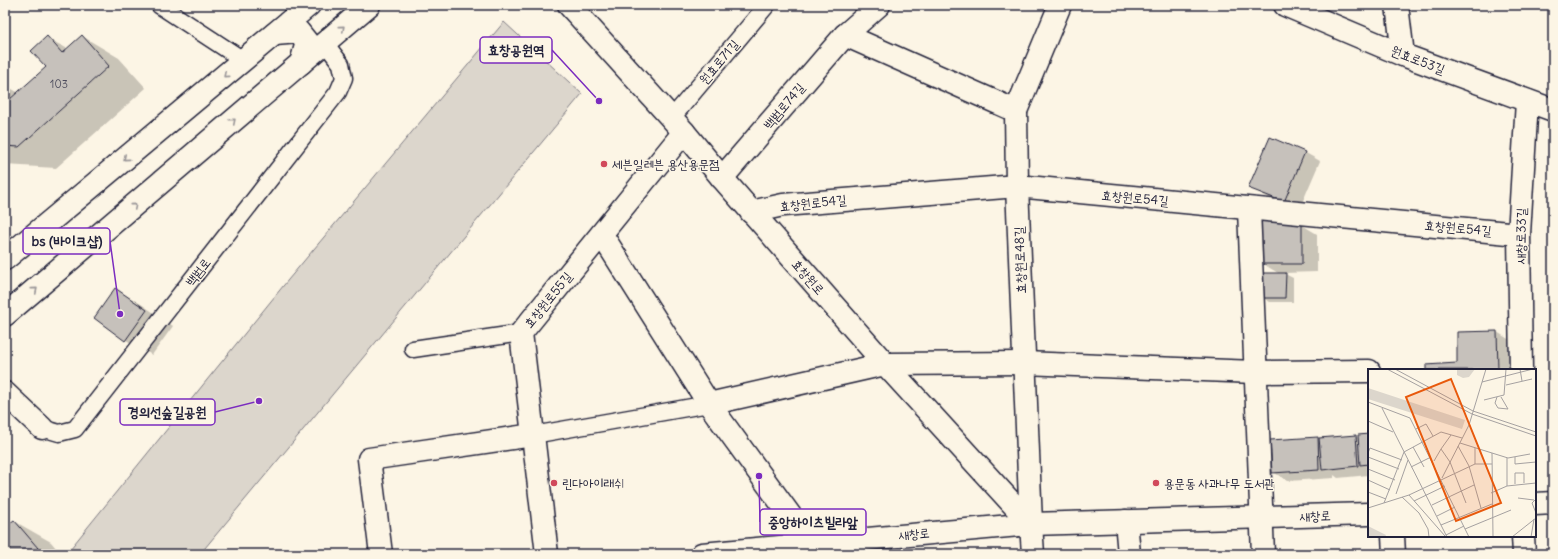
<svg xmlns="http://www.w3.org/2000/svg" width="1558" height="559" viewBox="0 0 1558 559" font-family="Delius,'Poor Story',sans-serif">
	<rect width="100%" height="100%" fill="#fcf5e5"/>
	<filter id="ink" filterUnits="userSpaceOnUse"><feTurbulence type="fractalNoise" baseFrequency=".025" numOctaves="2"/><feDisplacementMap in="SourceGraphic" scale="8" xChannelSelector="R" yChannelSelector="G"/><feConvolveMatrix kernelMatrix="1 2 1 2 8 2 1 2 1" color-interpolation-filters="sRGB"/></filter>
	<g filter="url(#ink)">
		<!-- green -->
		<path fill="#dcd6cc" stroke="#7f7c84" d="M504 22 582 94 200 554H66L288 280Z"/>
		<!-- shadow -->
		<g fill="#0003">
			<path d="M82 36 119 58 146 88 56 168 5 165V85L19 93 47 68V38L68 49Z"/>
			<path d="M1304 152 1320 161 1299 210 1265 196 1249 187Z"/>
			<path d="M1302 225 1317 234V272L1283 273 1293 278V302H1270L1263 298 1280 274 1263 264Z"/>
			<path d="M115 289 141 304 173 326 152 355 126 340Z"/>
			<path d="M1497 332 1518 345 1519 370H1427L1458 364Z"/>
			<path d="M1369 435V475L1338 478 1334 475V478L1288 481 1273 472 1317 438 1355 436 1359 438Z"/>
			<path d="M14 521 51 542 61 554H5V529Z"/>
		</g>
		<!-- building -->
		<g fill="#c6c1bb" stroke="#22223b">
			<path d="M82 35 109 66 19 147 5 146V100H9L46 67 31 51 47 36 62 53Z"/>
			<path d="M1270 137 1305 152 1284 202 1248 188Z"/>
			<path d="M1261 220 1302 224V264H1262Z"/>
			<path d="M1262 273H1286L1285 298H1262Z"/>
			<path d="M115 288 147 310 125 341 94 318Z"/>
			<path d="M1497 331 1498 370H1426V365L1457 363V332Z"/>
			<path d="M1369 434V464L1360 465 1358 435Z"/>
			<path d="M1356 435 1358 466 1322 470 1319 438Z"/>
			<path d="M1318 437 1319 470 1272 473 1270 440Z"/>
			<path d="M14 520 38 548 31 554H5V527Z"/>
		</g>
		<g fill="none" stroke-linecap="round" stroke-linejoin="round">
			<defs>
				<g id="lane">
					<path d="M159 5 243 60"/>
					<path d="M671 119 767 5"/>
					<path d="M413 349 521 333"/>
					<path d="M42 428 59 433 75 429 338 92 344 78 341 64 325 43"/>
					<path d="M533 435 709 404"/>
				</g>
				<g id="street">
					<path d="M1285 5 1403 55 1553 110"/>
					<path d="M1397 5 1403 55"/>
					<path d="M845 35 1016 111"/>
					<path d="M722 178 845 35 879 5"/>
					<path d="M1249 209 1263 554"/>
					<path d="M751 212 783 205 1017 186 1519 234"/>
					<path d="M602 235 709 404"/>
					<path d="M1521 370 1519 234 1527 101"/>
					<path d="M5 393 42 428"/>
					<path d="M1126 521 1129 554"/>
					<path d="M1031 524 1017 186 1016 111 1060 5"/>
					<path d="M1393 536 1394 554"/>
					<path d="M1523 536 1524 554"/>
					<path d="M811 544 709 404 885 364 1024 363 1255 372 1369 371"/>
					<path d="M381 554 369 459 533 435"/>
					<path d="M547 554 521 333 684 132"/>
				</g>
				<g id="secondary">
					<path d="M569 5 684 132 722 178 885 364 1031 524 1033 554"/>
					<path d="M275 34 299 32 307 42 301 63"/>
					<path d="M5 259 309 5"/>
					<path d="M5 315 369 5"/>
					<path d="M1535 504 1553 503"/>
					<path d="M702 554 1031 524 1369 514"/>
				</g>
			</defs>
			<!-- lane casing -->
			<use href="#lane" stroke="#22223b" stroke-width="19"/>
			<!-- street casing -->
			<use href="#street" stroke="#22223b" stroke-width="25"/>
			<!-- secondary casing -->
			<use href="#secondary" stroke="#22223b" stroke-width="25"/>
			<!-- lane -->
			<use href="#lane" stroke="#fcf5e5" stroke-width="16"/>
			<!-- street -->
			<use href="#street" stroke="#fcf5e5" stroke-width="22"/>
			<!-- secondary -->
			<use href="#secondary" stroke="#fcf5e5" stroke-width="22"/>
		</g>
		<!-- one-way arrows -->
		<defs><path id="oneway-chevron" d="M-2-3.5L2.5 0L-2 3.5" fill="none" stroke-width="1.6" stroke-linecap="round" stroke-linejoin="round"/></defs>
		<g stroke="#9a9698">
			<use href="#oneway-chevron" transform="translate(342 28) rotate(-41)"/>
			<use href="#oneway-chevron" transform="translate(226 75) rotate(140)"/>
			<use href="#oneway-chevron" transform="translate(233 121) rotate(-40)"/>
			<use href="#oneway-chevron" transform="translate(126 158) rotate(140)"/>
			<use href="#oneway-chevron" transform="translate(134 206) rotate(-40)"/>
			<use href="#oneway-chevron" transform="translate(35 290) rotate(-40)"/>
		</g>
	</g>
	<!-- markers -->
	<g fill="#d1495b" stroke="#fcf5e5" stroke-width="1.5">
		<circle cx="604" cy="164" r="4"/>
		<circle cx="554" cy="483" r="4"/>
		<circle cx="1156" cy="483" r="4"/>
	</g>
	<g text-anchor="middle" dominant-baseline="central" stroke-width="3" stroke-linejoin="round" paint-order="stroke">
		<!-- number labels -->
		<g font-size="11" fill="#4b4a5b">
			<text x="59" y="84">103</text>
		</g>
		<!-- street labels -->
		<g font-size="13" fill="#22223b" stroke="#fcf5e5">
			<text transform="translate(1418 60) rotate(21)">원효로53길</text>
			<text transform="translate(719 62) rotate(-50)">원효로71길</text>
			<text transform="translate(784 106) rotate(-50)">백범로74길</text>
			<text transform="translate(1135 198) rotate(5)">효창원로54길</text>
			<text transform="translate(813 203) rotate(-6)">효창원로54길</text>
			<text transform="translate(1458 228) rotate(5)">효창원로54길</text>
			<text transform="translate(1521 236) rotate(-89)">새창로33길</text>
			<text transform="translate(1020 260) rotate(-92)">효창원로48길</text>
			<text transform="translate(198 272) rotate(-52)">백범로</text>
			<text transform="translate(808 277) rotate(49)">효창원로</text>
			<text transform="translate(548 300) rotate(-51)">효창원로55길</text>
			<text transform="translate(1315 516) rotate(-2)">새창로</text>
			<text transform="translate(914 534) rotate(-5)">새창로</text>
		</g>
		<!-- poi labels -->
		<g font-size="13" fill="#22223b" stroke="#fcf5e5" text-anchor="start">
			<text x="612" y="164">세븐일레븐 용산용문점</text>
			<text x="562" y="483">린다아이래쉬</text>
			<text x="1164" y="483">용문동 사과나무 도서관</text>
		</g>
	</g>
	<!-- overview -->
	<g transform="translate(1368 369)">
		<rect width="168" height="168" fill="#fcf5e5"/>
		<path d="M89 0H107L101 8 95 9 89 6ZM0 19 97 51 94 60 0 30ZM0 157 18 166 17 168H0Z" fill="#dcd6cc"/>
		<path fill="none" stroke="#a5a1a1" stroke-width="1" d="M19 0 104 45 168 67M27 0 105 42 168 63M152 0 154 12M114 13 165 0M138 16 164 10M129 28 127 34 130 39 140 40 133 28M116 31 136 26 138 0M0 33 42 49 101 168M14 39 79 168M0 52 25 63M48 60 58 55 65 67M92 74 140 89 162 85M90 77 101 97 113 139M45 78 56 98M73 80 83 66M0 84 2 79 34 91M124 84 125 168M0 88 31 100M147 88V95L168 93M139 89V117M66 92 73 80 82 93 98 134M107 95V79M43 98 63 88M0 100 27 111M74 109 101 56 118 0M0 111 22 121M147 115V104H156V114M0 123 18 130M123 124 139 117 168 114M28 125 40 91M41 126 77 167M34 128 51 144 60 160 61 168M150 129 166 131M168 130 164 134 168 144M46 132 77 117M16 134 36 83 73 63 94 69M64 136 106 116M0 139 41 126 107 95H124M69 147 87 138M73 156 124 135M97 160 143 141M78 166 96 157M144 168 168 149M163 168 166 150"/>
		<path fill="#e8590c" fill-opacity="0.15" stroke="#e8590c" stroke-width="2" d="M83 10 133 134 88 152 38 28Z"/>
		<rect width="168" height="168" fill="none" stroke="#22223b" stroke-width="2"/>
	</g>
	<!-- callouts -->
	<path fill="none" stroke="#7b2cbf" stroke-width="1.5" d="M599 101L552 50M120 314L110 241M259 401L215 412M759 476L760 522"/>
	<g fill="#7b2cbf" stroke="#fcf5e5" stroke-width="1.5">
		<circle cx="599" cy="101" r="4"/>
		<circle cx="120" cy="314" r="4"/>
		<circle cx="259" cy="401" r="4"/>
		<circle cx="759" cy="476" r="4"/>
	</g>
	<g fill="#fcf5e5" stroke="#7b2cbf" stroke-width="1.5">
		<rect x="480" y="37" width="72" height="26" rx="4"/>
		<rect x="23" y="228" width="87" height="26" rx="4"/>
		<rect x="120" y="399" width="95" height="26" rx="4"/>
		<rect x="760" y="509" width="106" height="26" rx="4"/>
	</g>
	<g font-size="14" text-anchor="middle" font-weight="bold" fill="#22223b">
		<text x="516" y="55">효창공원역</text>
		<text x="67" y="246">bs (바이크샵)</text>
		<text x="167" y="417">경의선숲길공원</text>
		<text x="813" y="527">중앙하이츠빌라앞</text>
	</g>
	<!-- margin -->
	<rect width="1558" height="559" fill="none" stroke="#fcf5e5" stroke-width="20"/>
	<rect x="10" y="10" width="1538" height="539" fill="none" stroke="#22223b" stroke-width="1.5" filter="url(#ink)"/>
</svg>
